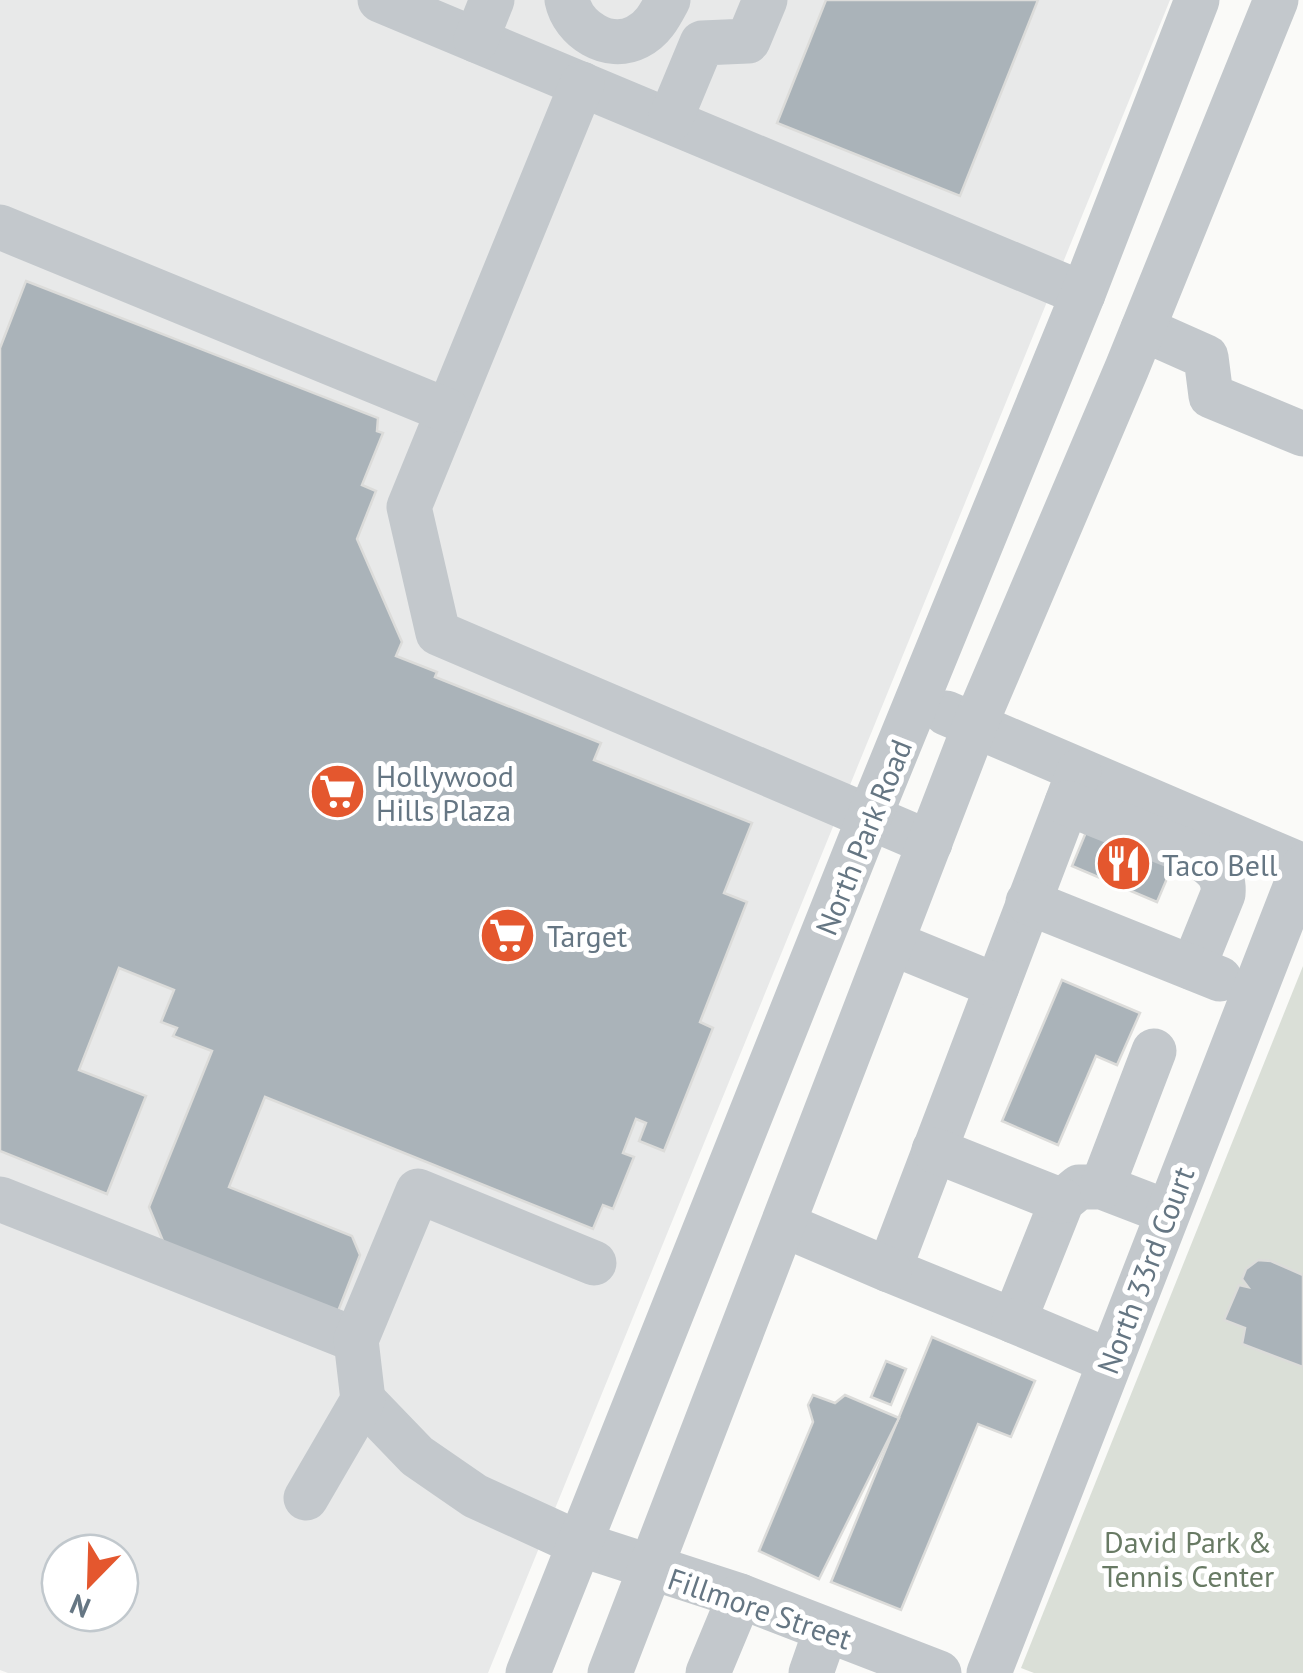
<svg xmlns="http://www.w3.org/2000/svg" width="1303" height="1673" viewBox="0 0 1303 1673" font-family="'PT Sans',sans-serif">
	<rect width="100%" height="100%" fill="#fafaf8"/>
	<!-- built -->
	<path fill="#e8e9e9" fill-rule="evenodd" d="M0 0H1170L488 1673H8L0 1670ZM60 1553H120V1613H60Z"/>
	<!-- green -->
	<path fill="#dadfd7" d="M1303 966V1673H1034L1021 1668Z"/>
	<!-- building -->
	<g fill="#aab3b9" stroke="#dcdcda" stroke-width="2.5">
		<path d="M826 0H1038L960 196 777 123Z"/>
		<path d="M26 281 378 418 377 431 383 433 362 485 376 491 357 539 402 642 396 656 437 672 435 677 601 743 594 760 752 823 724 893 747 902 700 1022 713 1028 664 1151 639 1141 646 1123 636 1119 623 1153 634 1157 613 1209 603 1205 593 1229 265 1097 229 1187 352 1236 360 1255 337 1314 165 1246 149 1207 212 1051 173 1036 177 1028 161 1022 174 990 119 968 79 1070 146 1096 107 1194 0 1151V348Z"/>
		<path d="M1089 825 1174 862 1157 902 1072 866Z"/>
		<path d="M1062 980 1140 1013 1117 1065 1096 1056 1058 1145 1002 1121Z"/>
		<path d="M1258 1260 1271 1261 1303 1275V1367L1242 1344 1245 1328 1224 1320 1239 1285 1248 1287 1242 1279 1246 1269Z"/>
		<path d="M932 1337 1035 1381 1011 1437 978 1424 901 1610 831 1582Z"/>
		<path d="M886 1361 906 1369 891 1405 871 1397Z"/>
		<path d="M813 1395 835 1403 845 1395 899 1418 819 1579 759 1551 813 1422 808 1405Z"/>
	</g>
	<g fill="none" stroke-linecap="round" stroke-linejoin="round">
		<!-- minor -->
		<g stroke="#c3c8cc" stroke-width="45">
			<path d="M380 0 1083 294"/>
			<path d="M567 0C573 29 608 52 637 37 653 29 660 15 668 0"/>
			<path d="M476 40 492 0"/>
			<path d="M582 84 409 507 438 633 930 843"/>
			<path d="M670 120 702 43 748 41 765 0"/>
			<path d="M0 227 448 411"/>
			<path d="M1143 329 1206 357 1211 396 1303 434"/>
			<path d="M946 713 1303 866"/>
			<path d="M1079 771 889 1270 1014 1321 1062 1201 1079 1187H1102L1167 1212"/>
			<path d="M1067 803 1199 856C1214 867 1225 874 1223 894L1193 968"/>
			<path d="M1028 902 1220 979"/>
			<path d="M892 943 997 986"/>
			<path d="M934 1150 1062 1201"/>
			<path d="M1102 1187 1154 1051"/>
			<path d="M0 1199 356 1340"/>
			<path d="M784 1225 889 1270"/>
			<path d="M1014 1321 1109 1361"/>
			<path d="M363 1400 417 1456 475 1496 580 1544 740 1596 939 1673"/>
			<path d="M306 1498 363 1400 356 1340 418 1191 594 1263"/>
			<path d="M528 1673 869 818 1083 294 1197 0"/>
			<path d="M610 1673 975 725 1127 368 1276 0"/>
			<path d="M708 1673 740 1596"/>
			<path d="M811 1673 826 1630"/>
			<path d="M989 1673 1303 867"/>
		</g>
	</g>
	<!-- icons -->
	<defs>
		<symbol id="supermarket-disc" viewBox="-11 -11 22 22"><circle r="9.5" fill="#e4572e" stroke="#fff"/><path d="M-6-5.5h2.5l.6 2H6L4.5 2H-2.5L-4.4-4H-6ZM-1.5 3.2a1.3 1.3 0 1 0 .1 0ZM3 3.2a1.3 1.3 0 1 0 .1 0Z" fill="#fff"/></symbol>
		<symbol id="restaurant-disc" viewBox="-11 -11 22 22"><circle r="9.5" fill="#e4572e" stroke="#fff"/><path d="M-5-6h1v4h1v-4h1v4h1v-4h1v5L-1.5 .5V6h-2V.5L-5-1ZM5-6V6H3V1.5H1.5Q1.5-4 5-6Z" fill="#fff"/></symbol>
	</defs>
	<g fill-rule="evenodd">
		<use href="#supermarket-disc" x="306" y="760" width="63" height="63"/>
		<use href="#restaurant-disc" x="1092" y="832" width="63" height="63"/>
		<use href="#supermarket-disc" x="476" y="904" width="63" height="63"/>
	</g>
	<g text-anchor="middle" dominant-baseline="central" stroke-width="10" stroke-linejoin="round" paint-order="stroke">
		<!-- poi labels -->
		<g font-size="30" fill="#657683" stroke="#fff" text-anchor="start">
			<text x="376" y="775">Hollywood<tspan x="376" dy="34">Hills Plaza</tspan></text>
			<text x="1162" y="864">Taco Bell</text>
			<text x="547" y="935">Target</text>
		</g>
		<!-- street labels -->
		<g font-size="30" fill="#657683" stroke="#fff">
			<text transform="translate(863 837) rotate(-68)">North Park Road</text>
			<text transform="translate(1145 1270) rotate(-69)">North 33rd Court</text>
			<text transform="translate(760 1608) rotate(19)">Fillmore Street</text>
		</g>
		<!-- park labels -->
		<g font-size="30" fill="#687a64" stroke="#fff">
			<text x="1188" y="1541">David Park &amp;<tspan x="1188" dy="34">Tennis Center</tspan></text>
		</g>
	</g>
	<!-- north arrow -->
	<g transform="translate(90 1583) rotate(203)"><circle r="48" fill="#ffffff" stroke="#c1c8cd" stroke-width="2.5"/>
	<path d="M0-8L18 38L0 25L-18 38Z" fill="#e4572e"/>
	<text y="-15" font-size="28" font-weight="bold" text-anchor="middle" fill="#657683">N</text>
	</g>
</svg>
